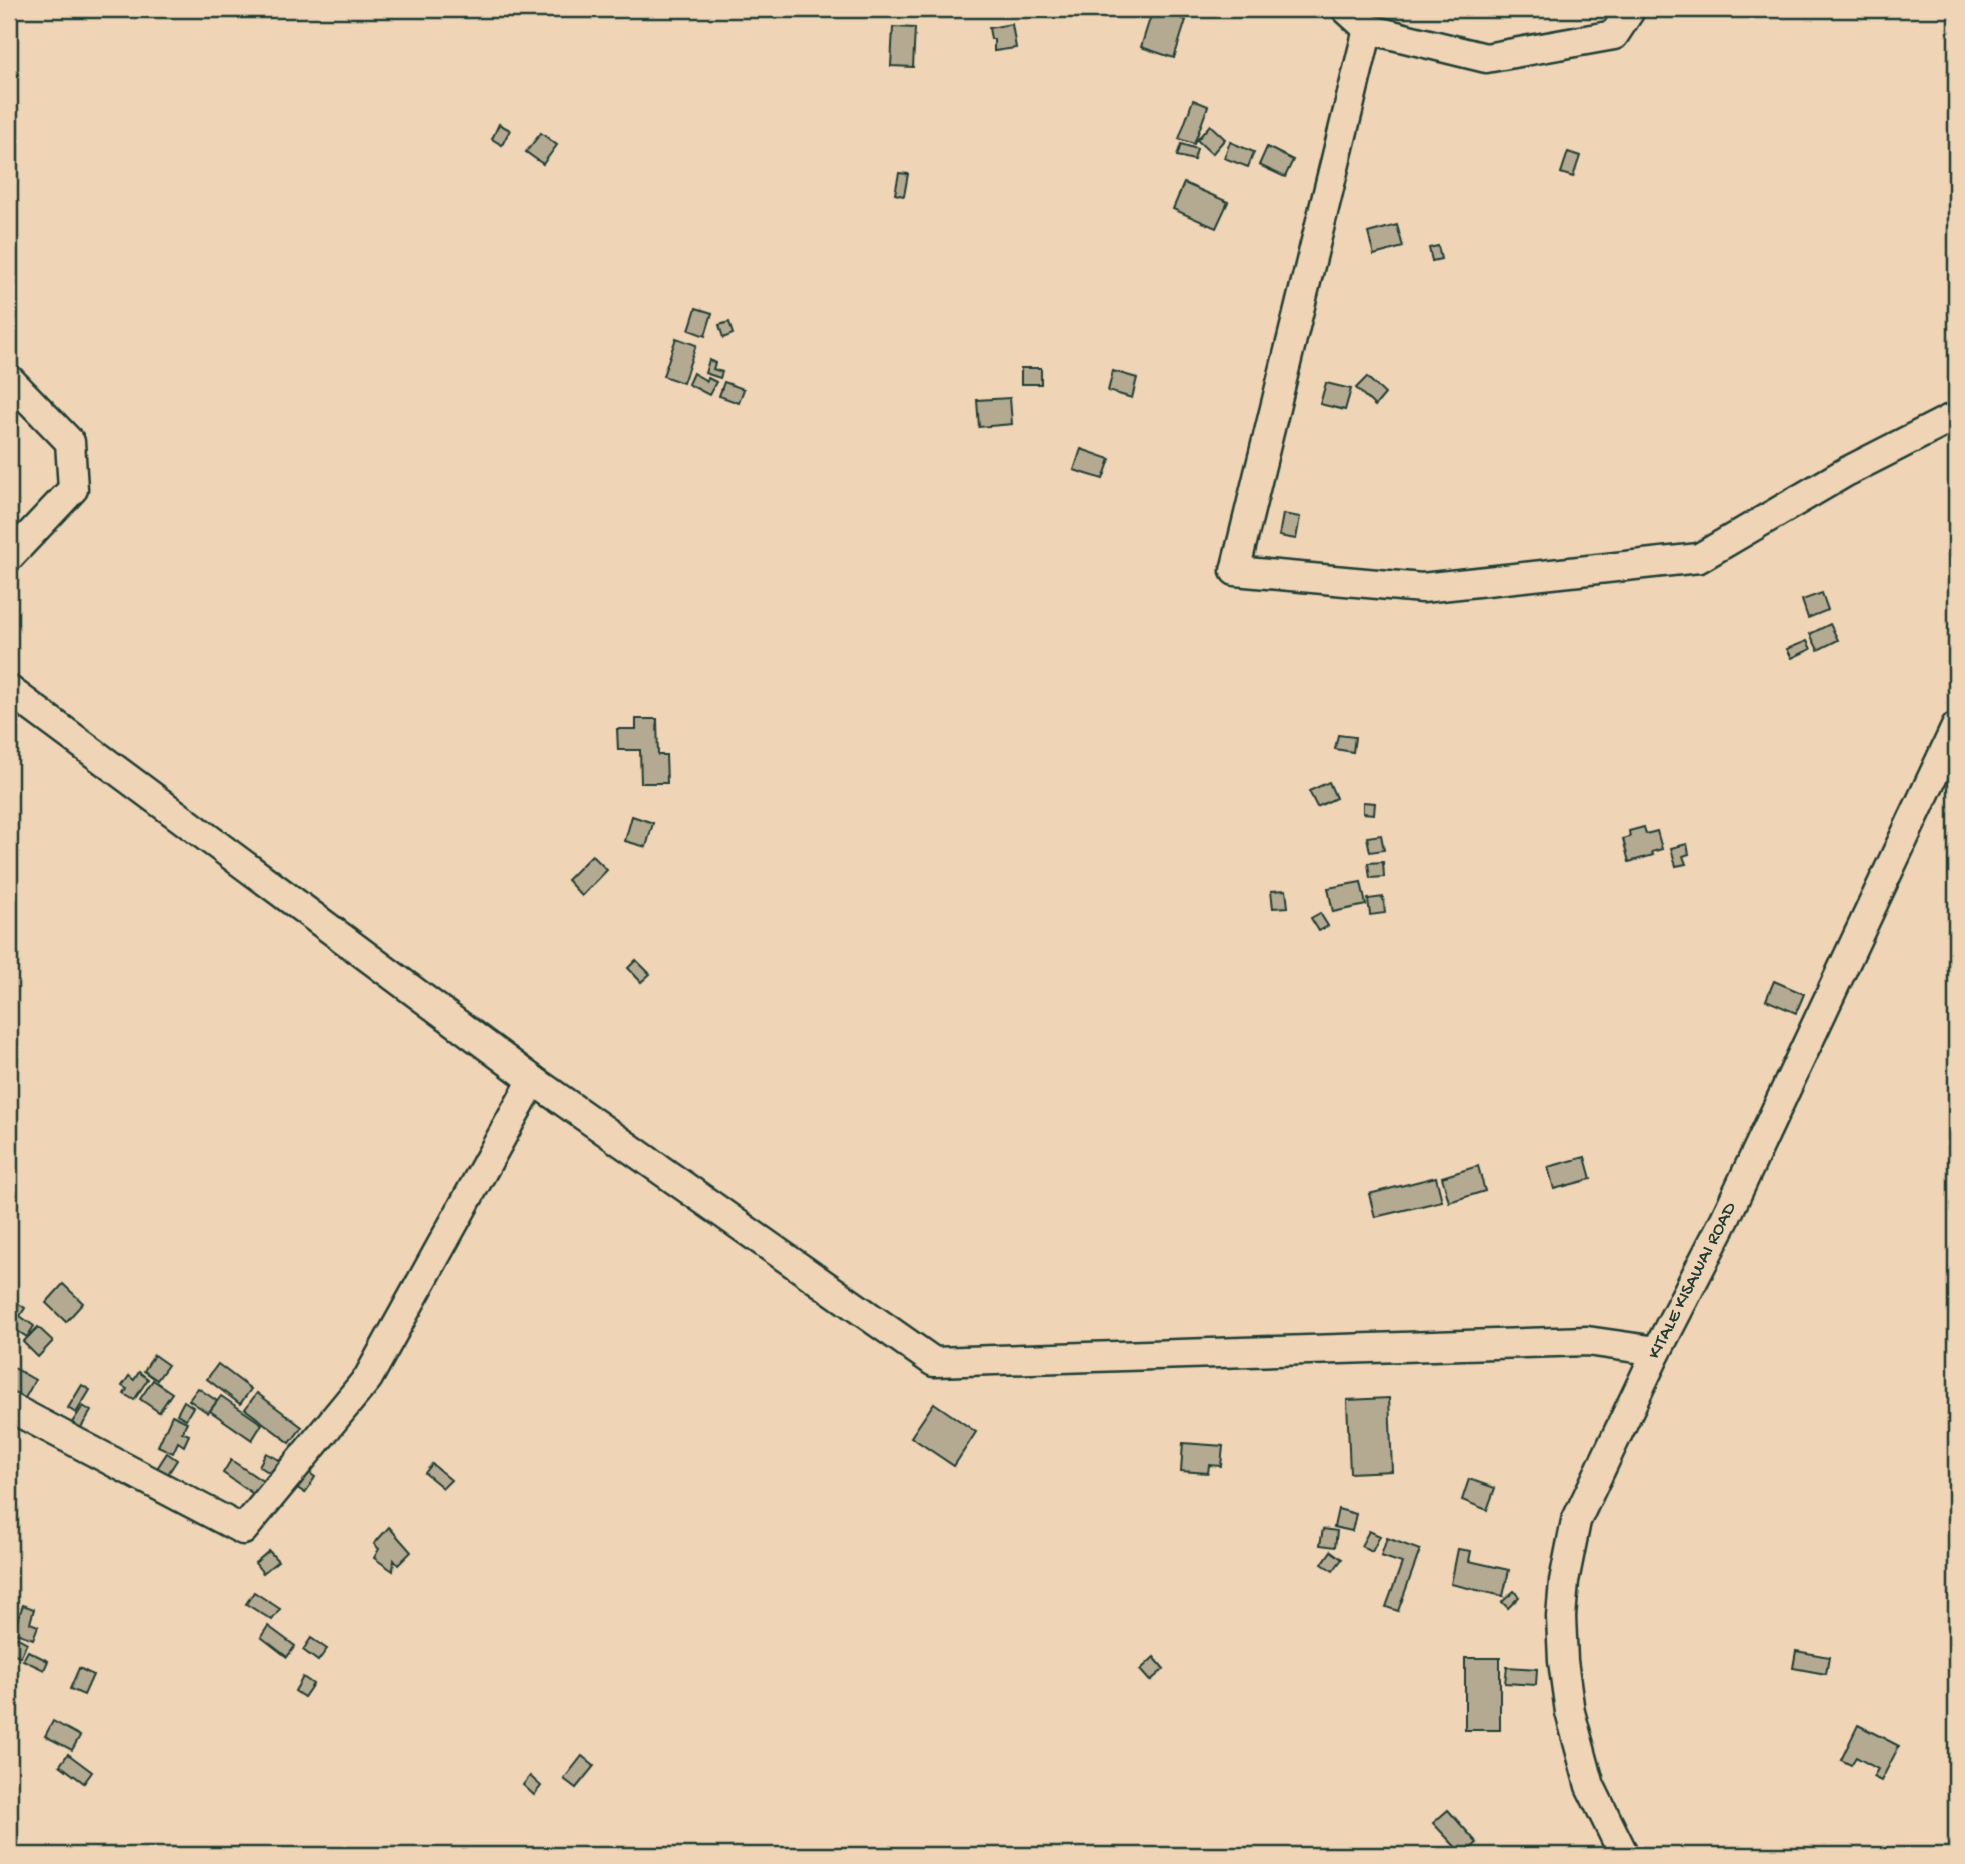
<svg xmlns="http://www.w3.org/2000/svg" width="1965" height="1864" viewBox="0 0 1965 1864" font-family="'Gochi Hand',sans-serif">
	<rect width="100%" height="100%" fill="#efd4b6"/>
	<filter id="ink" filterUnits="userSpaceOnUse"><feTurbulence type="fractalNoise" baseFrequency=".0143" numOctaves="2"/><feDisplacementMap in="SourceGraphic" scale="14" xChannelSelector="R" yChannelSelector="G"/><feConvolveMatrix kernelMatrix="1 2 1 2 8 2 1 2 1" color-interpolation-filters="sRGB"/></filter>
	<g filter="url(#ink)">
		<!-- building -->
		<g fill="#b4aa92" stroke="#1f3d34" stroke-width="2">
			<path d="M1153 9 1186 20 1174 58 1141 47Z"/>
			<path d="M1012 24 1016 48 994 51V39H991L989 28Z"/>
			<path d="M893 27 915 28 913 67 891 66Z"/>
			<path d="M1193 100 1208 106 1194 144 1179 139Z"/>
			<path d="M499 124 510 130 502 145 492 139Z"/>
			<path d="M1210 125 1225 139 1212 154 1197 140Z"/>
			<path d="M541 133 557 145 543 164 526 152Z"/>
			<path d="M1230 142 1254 152 1248 167 1224 158Z"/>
			<path d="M1181 144 1197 149 1194 160 1177 156Z"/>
			<path d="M1267 147 1293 160 1285 177 1259 165Z"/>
			<path d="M1568 152 1580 156 1573 177 1561 173Z"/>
			<path d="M899 173 908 174 904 196 895 194Z"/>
			<path d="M1184 183 1228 202 1216 228 1173 209Z"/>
			<path d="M1397 225 1403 247 1374 255 1368 233Z"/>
			<path d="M1438 246 1441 259 1432 261 1429 248Z"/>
			<path d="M696 308 712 313 705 336 689 330Z"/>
			<path d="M729 322 733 334 723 338 719 325Z"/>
			<path d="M676 338 696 345 683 383 663 376Z"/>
			<path d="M709 360 715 363 713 369 722 372 720 378 705 373Z"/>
			<rect x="1021" y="368" width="20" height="16"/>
			<path d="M1113 371 1137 378 1132 398 1108 391Z"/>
			<path d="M693 373 707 381 708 378 716 382 709 395 688 384Z"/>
			<path d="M1367 377 1385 394 1375 406 1356 388Z"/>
			<path d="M724 382 744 389 739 403 719 396Z"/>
			<path d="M1326 383 1351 389 1345 410 1320 404Z"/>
			<path d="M1010 398 1012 424 979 427 977 400Z"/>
			<path d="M1081 449 1110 459 1103 479 1074 470Z"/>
			<path d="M1283 514 1300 517 1296 539 1279 536Z"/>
			<path d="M1822 593 1828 610 1808 618 1802 600Z"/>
			<path d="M1830 624 1838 640 1818 650 1810 634Z"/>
			<path d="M1807 641 1811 649 1792 658 1787 649Z"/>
			<path d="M636 719H657L658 755H666L667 783H641L640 750H618L617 729H636Z"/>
			<path d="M1338 735 1355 737 1353 752 1335 749Z"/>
			<path d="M1329 782 1336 798 1317 807 1309 791Z"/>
			<path d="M1363 802 1375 803 1374 814 1363 813Z"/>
			<path d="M632 816 653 823 646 847 625 841Z"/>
			<path d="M1644 827 1646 834 1657 831 1662 849 1652 852 1653 855 1629 862 1623 839 1630 837 1629 831Z"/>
			<path d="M1381 835 1384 850 1370 852 1367 837Z"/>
			<path d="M1687 844 1689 854 1683 856 1686 864 1676 866 1671 848Z"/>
			<path d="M592 855 607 870 582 896 567 880Z"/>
			<path d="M1383 862 1384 877 1370 878 1368 863Z"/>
			<path d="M1361 882 1366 905 1333 912 1328 888Z"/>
			<path d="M1286 890 1288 907 1273 908 1271 891Z"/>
			<path d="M1383 897 1385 913 1370 915 1368 899Z"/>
			<path d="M1320 913 1328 926 1319 931 1311 918Z"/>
			<path d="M636 960 650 974 641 982 628 968Z"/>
			<path d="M1774 981 1804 994 1796 1013 1766 1000Z"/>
			<path d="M1585 1157 1591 1179 1554 1189 1548 1167Z"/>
			<path d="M1478 1166 1485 1191 1449 1202 1442 1177Z"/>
			<path d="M1436 1177 1442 1201 1375 1217 1369 1194Z"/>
			<path d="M63 1284 83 1303 66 1322 46 1303Z"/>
			<path d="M9 1297 25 1308 20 1316 34 1326 27 1337 13 1328 9 1335Z"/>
			<path d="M38 1327 53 1341 38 1357 23 1342Z"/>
			<path d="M154 1355 168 1365 157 1380 144 1371Z"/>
			<path d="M218 1364 251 1389 240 1404 207 1379Z"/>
			<path d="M9 1365 35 1380 23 1402 9 1394Z"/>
			<path d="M139 1372 148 1379 134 1400 124 1394 127 1389 122 1386 129 1376 134 1380Z"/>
			<path d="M153 1380 172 1393 159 1412 140 1399Z"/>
			<path d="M82 1385 90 1390 76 1413 68 1408Z"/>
			<path d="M198 1388 217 1401 208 1413 189 1400Z"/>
			<path d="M257 1393 302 1427 290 1443 245 1409Z"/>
			<path d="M221 1396 262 1424 252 1440 210 1411Z"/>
			<path d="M1389 1398 1392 1471 1350 1473 1347 1400Z"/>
			<path d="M184 1401 193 1407 186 1419 177 1414Z"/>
			<path d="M934 1403 976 1432 954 1466 911 1437Z"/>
			<path d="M83 1406 91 1411 80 1429 71 1424Z"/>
			<path d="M172 1415 187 1422 182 1432 189 1435 184 1446 178 1442 173 1453 158 1446Z"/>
			<path d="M1183 1443 1223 1446 1221 1466 1209 1465 1208 1473 1181 1471Z"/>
			<path d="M167 1453 177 1460 166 1477 156 1470Z"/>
			<path d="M266 1453 281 1461 273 1475 259 1466Z"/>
			<path d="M231 1460 264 1482 255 1495 223 1473Z"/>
			<path d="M432 1464 451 1480 443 1488 425 1473Z"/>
			<path d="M304 1469 315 1477 305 1493 293 1485Z"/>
			<path d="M1469 1479 1495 1488 1487 1510 1462 1500Z"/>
			<path d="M1338 1509 1356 1514 1352 1531 1334 1527Z"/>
			<path d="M389 1527 411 1552 398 1565 394 1560 393 1571 374 1558 379 1549 374 1544Z"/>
			<path d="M1323 1529 1337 1531 1335 1547 1320 1545Z"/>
			<path d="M1369 1531 1380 1536 1372 1552 1361 1546Z"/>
			<path d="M1387 1538 1420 1550 1398 1611 1386 1607 1402 1563 1381 1556Z"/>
			<path d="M1458 1549 1471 1551 1469 1561 1509 1570 1503 1596 1451 1584Z"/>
			<path d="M269 1551 278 1561 263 1573 255 1563Z"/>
			<path d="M1331 1551 1342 1559 1333 1571 1322 1564Z"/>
			<path d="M1514 1591 1519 1597 1508 1608 1502 1602Z"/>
			<path d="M254 1592 280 1609 272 1620 246 1604Z"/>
			<path d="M23 1605 34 1609 30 1623 38 1626 33 1639 13 1632Z"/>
			<path d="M268 1626 295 1646 287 1657 261 1637Z"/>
			<path d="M9 1633 27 1643 20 1657 9 1650Z"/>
			<path d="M311 1638 327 1649 318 1661 303 1650Z"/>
			<path d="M28 1651 48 1661 44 1670 23 1660Z"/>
			<path d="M1796 1651 1829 1657 1826 1674 1793 1668Z"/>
			<path d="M1154 1657 1164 1669 1150 1681 1140 1670Z"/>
			<rect x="1465" y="1658" width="35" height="72"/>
			<path d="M1507 1667 1537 1669 1536 1685 1505 1683Z"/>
			<path d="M79 1668 93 1675 84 1695 70 1689Z"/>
			<path d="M303 1677 313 1684 304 1697 295 1691Z"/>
			<path d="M53 1721 80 1736 72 1750 45 1736Z"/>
			<path d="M1858 1725 1899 1746 1881 1781 1873 1777 1878 1769 1856 1757 1851 1765 1841 1760Z"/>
			<path d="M68 1754 92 1772 84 1783 60 1765Z"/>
			<path d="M582 1756 594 1766 576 1788 564 1779Z"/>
			<path d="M530 1776 541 1786 534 1795 523 1785Z"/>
			<path d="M1448 1810 1477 1843 1463 1855 1433 1823Z"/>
		</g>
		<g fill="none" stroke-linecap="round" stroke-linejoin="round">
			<defs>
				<g id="minor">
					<path d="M1346 9 1368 29 1486 58 1614 35 1631 9"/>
					<path d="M1368 29 1235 571 1422 588 1699 558 1846 472 1956 416"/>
					<path d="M9 379 70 442 73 489 9 557"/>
					<path d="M9 690 533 1080 934 1362 1587 1341 1657 1351"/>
					<path d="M9 1407 243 1530 368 1378 533 1080"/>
					<path d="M1624 1855 1590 1786 1570 1712 1563 1661 1561 1617 1564 1581 1576 1521 1657 1351 1725 1219 1956 727"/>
				</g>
			</defs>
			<!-- minor casing -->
			<use href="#minor" stroke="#1f3d34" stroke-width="33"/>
			<!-- minor -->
			<use href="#minor" stroke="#efd4b6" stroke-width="28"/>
		</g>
	</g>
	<g text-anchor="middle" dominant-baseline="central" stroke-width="7" stroke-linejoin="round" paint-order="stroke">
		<!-- street labels -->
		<g font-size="19" fill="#1f3d34" stroke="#efd4b6">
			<text transform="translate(1693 1281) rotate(-63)">KITALE KISAWAI ROAD</text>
		</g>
	</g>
	<!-- margin -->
	<rect width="1965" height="1864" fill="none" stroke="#efd4b6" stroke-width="35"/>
	<rect x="18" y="18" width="1930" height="1829" fill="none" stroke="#1f3d34" stroke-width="2.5" filter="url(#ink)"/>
</svg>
